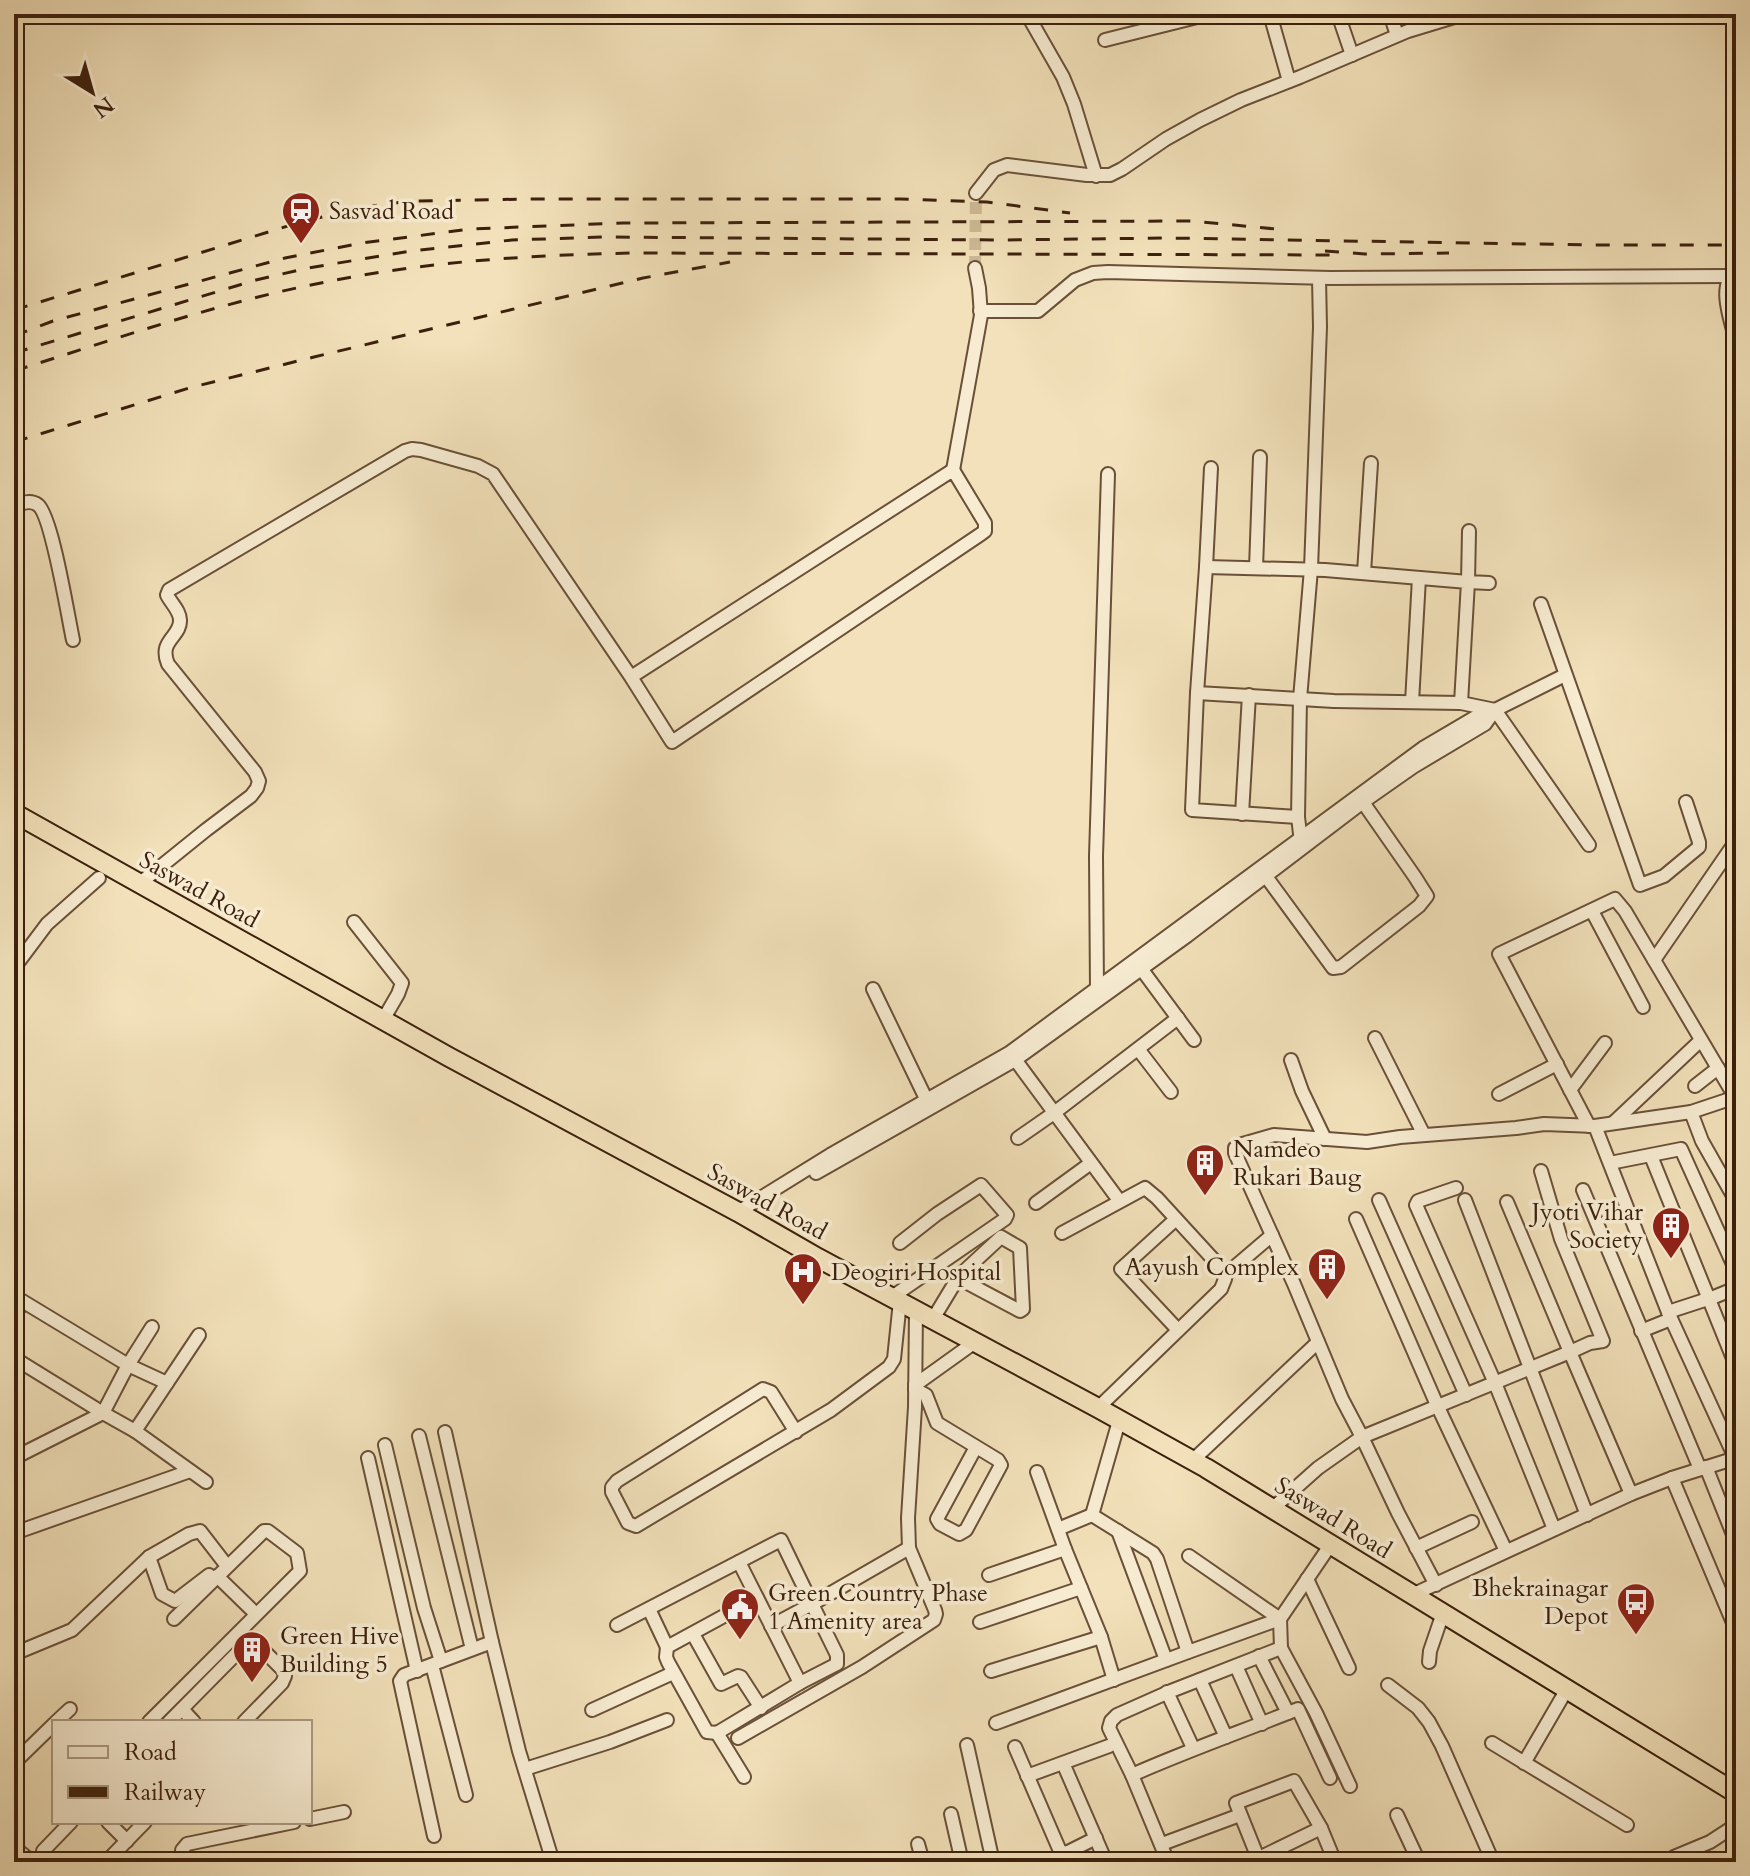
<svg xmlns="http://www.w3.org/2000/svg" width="1750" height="1876" viewBox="0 0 1750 1876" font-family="Cardo,serif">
	<rect width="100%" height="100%" fill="#f2e1ba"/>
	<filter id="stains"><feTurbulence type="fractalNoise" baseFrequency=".0025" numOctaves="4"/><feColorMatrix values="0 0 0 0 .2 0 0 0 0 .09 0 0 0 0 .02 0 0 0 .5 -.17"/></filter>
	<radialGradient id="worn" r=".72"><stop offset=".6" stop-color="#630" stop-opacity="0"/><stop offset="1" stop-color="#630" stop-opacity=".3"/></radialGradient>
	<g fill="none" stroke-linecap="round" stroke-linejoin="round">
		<!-- minor-tunnel -->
		<path stroke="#ceba97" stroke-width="12" stroke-dasharray="12 6" stroke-linecap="butt" d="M975 268 976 193"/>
		<defs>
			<g id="minor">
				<path d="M1027 14 1063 77 1074 104 1096 176"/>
				<path d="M1270 14 1289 81"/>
				<path d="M1338 14 1352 55"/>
				<path d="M1390 14 1397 35"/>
				<path d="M1105 40 1209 14"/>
				<path d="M976 193 994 170 1007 165 1087 175H1110L1122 169 1166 139 1200 120 1241 100 1300 77 1408 31 1464 14"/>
				<path d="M1733 274C1718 289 1732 323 1736 342"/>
				<path d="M980 311H1038L1075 280 1093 273 1108 272 1330 278 1730 276"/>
				<path d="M953 470 981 315 979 288 975 268"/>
				<path d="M14 507C21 503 30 499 38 505 52 516 68 617 73 640"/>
				<path d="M1469 531 1468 582 1489 583"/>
				<path d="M1206 567 1211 468"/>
				<path d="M1256 568 1260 457"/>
				<path d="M1364 573 1371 463"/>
				<path d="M1541 604 1640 885 1664 876 1699 847V842L1686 802"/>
				<path d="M1197 693 1192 810 1298 817"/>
				<path d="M1412 702 1419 578"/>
				<path d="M1461 703 1468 582 1325 570 1206 567 1197 693 1334 701 1461 703 1495 710 1589 845"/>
				<path d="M1242 814 1249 695"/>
				<path d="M1301 842 1298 817 1300 699 1311 569 1320 327 1319 278"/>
				<path d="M1262 871 1333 968 1341 967 1419 906 1427 896 1415 877 1360 798"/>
				<path d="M139 884 206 830 251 796 257 788 259 781 255 772 168 664C158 640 181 637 180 620 180 611 171 603 167 595L169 590 405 451 412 449 421 450 478 466 493 474 631 677 953 470 985 523V531L981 534 672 742 631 677"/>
				<path d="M1592 911 1643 1007"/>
				<path d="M354 922 402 983 398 994 383 1020"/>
				<path d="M1137 963 1194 1040"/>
				<path d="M14 968 47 924 99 878"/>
				<path d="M873 989 929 1105"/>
				<path d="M1097 991 1096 856 1108 474"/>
				<path d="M1375 1038 1424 1135"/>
				<path d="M1138 1049 1171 1092"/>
				<path d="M1011 1054 1118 1199"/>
				<path d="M1291 1060 1302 1091 1325 1139"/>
				<path d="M1695 1086 1718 1068"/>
				<path d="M1570 1090 1605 1043"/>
				<path d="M1499 1094 1557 1064"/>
				<path d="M1735 1097 1654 960 1736 841"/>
				<path d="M1691 1112 1702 1141 1736 1201"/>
				<path d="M1613 1123 1701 1040"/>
				<path d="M1589 1126 1499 954 1615 899 1625 911 1654 960"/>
				<path d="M1595 1126 1668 1312"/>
				<path d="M1018 1138 1054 1113 1178 1018"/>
				<path d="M1651 1156 1736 1366"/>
				<path d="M1610 1163 1681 1149 1736 1271"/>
				<path d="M816 1173 1015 1060 1187 936 1363 802 1413 767 1485 724 1495 710"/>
				<path d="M1456 1188 1418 1201 1416 1205 1495 1383 1554 1529"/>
				<path d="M1583 1190 1700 1469"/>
				<path d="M1379 1200 1466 1395"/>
				<path d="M1465 1200 1587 1515"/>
				<path d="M1507 1202 1570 1352 1590 1343 1603 1341 1561 1239 1541 1171"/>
				<path d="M1036 1203 1091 1163"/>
				<path d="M738 1212 830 1155 1009 1053 1423 748 1479 715 1495 710 1565 675"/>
				<path d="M1176 1219 1121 1269 1178 1330"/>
				<path d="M1356 1219 1437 1405 1506 1551"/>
				<path d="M1062 1233 1145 1188 1157 1198 1222 1269 1225 1279 1221 1289 1098 1408"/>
				<path d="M1224 1276 1272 1235"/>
				<path d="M14 1296 128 1365 167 1383"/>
				<path d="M892 1297 1005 1219 1007 1215 981 1185 937 1214 900 1243"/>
				<path d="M14 1316 23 1302"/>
				<path d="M933 1319 959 1276 1001 1237 1020 1248 1023 1309 1020 1311 958 1278"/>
				<path d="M152 1327 128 1365 103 1413 135 1431 206 1482"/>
				<path d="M1641 1331 1671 1319"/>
				<path d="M14 1358 103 1413 14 1458"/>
				<path d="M915 1385 975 1342"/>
				<path d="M915 1389 926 1395 937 1423 998 1460 1001 1465 966 1530 959 1534 940 1524 937 1519 976 1447"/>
				<path d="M135 1431 199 1335"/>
				<path d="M445 1432 492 1642 519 1751 553 1862"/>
				<path d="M796 1432 771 1392 763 1389 617 1481 612 1487V1492L628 1523 636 1526 831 1410 889 1367 894 1359 900 1301"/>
				<path d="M419 1436 472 1649"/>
				<path d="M385 1445 424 1608 441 1661"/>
				<path d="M368 1458 417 1671"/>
				<path d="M1735 1458 1668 1312 1714 1297 1736 1288"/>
				<path d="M1192 1461 1318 1342"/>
				<path d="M1706 1467 1736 1542"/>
				<path d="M1037 1472 1065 1549 1101 1637 1114 1680"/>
				<path d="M1672 1478 1736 1630"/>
				<path d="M1272 1509 1318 1468 1362 1437 1570 1352 1631 1494"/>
				<path d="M1092 1515 1153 1553 1157 1559 1188 1652"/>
				<path d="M1092 1515 1119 1421"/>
				<path d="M1058 1529 1092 1515"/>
				<path d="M1118 1531 1166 1660"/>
				<path d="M14 1533 190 1471"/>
				<path d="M1331 1544 1280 1619 1281 1648 1316 1713 1350 1786"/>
				<path d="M1416 1548 1472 1522"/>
				<path d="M1189 1556 1280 1619"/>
				<path d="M149 1557 162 1594 175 1601 209 1575"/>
				<path d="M739 1562 800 1683"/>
				<path d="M989 1575 1065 1549"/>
				<path d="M217 1576 256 1614"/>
				<path d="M1307 1579 1349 1668"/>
				<path d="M1436 1585 1398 1513 1362 1437 1342 1399 1294 1284 1235 1153V1148L1239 1145 1274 1135 1367 1142 1400 1137 1516 1128 1544 1124 1595 1126 1691 1112 1736 1097"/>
				<path d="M1412 1595 1631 1494 1672 1478 1736 1458"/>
				<path d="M757 1598 667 1647 666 1657 668 1662 707 1732 717 1733 800 1683 837 1664V1655L812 1604 909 1548"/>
				<path d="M649 1609 667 1647"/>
				<path d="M980 1622 1081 1588"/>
				<path d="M617 1625 781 1540 812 1604 771 1626"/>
				<path d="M693 1634 721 1684 738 1676 741 1677 761 1708"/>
				<path d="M14 1654 72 1630 149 1557 189 1534 200 1531 227 1566"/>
				<path d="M1259 1656 1288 1713"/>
				<path d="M1429 1662 1430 1651 1443 1613"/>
				<path d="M432 1665 466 1795"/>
				<path d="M1236 1666 1262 1724"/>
				<path d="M991 1671 1101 1637"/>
				<path d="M1200 1680 1226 1737"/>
				<path d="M1388 1685 1418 1708 1429 1722 1442 1746 1493 1862"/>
				<path d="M1167 1692 1193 1748"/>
				<path d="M182 1709 194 1722"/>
				<path d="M592 1710 673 1673"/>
				<path d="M56 1722 70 1709"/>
				<path d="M149 1722 300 1571 297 1553 268 1531H264L174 1619"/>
				<path d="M169 1722 245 1645 251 1643 257 1644 283 1670 285 1676 282 1683 244 1722"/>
				<path d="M996 1723 1188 1652 1280 1619"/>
				<path d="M717 1733 744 1777"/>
				<path d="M738 1738 862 1667 934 1620 936 1614 935 1610 909 1548 908 1518 915 1407 916 1310"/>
				<path d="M1492 1743 1627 1825"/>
				<path d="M967 1745 993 1862"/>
				<path d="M1015 1747 1060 1851 1066 1853 1096 1838"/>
				<path d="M14 1763 54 1724"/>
				<path d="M1063 1763 1106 1862"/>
				<path d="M1524 1763 1567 1689"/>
				<path d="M525 1769 610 1742 667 1720"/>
				<path d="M1132 1775C1186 1751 1243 1731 1298 1709L1330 1778"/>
				<path d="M1027 1776 1109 1746"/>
				<path d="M951 1814 962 1862"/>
				<path d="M1397 1815 1419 1862"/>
				<path d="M310 1819 344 1812"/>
				<path d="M108 1822 127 1841"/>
				<path d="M434 1836 400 1681 404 1675 492 1642"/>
				<path d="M918 1844 923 1862"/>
				<path d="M1162 1844 1240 1815"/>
				<path d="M1674 1857 1710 1842 1736 1825"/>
				<path d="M1258 1858 1236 1803 1294 1781 1321 1828 1335 1862"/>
				<path d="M1253 1861 1321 1828"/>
				<path d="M16 1862 15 1848 32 1862"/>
				<path d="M48 1862 43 1856V1851L71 1822"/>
				<path d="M106 1862 145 1822"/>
				<path d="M183 1862 182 1850 187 1844 294 1822"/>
				<path d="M1168 1862 1132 1775 1109 1728 1111 1721 1117 1715 1171 1691 1281 1648"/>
			</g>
			<path id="highway" d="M14 813 449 1057 738 1212 818 1258 1098 1408 1206 1468 1736 1793"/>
		</defs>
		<!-- minor casing -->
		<use href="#minor" stroke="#6a5038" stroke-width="16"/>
		<!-- highway casing -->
		<use href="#highway" stroke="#3c200d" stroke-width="22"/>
		<!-- minor -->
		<use href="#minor" stroke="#f7ecd2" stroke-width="12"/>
		<!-- highway -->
		<use href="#highway" stroke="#f2e1ba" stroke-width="18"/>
		<!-- rail -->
		<g stroke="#3c200d" stroke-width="3" stroke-dasharray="14 14" stroke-linecap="butt">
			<path d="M1325 251 1365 254 1449 253"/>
			<path d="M14 310 304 221 378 205 412 201 532 199H901L987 202 1070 213"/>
			<path d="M14 336 53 321 285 258 362 243 470 229 623 223 1192 221 1276 229"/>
			<path d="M14 353 256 280 308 268 411 251 512 240 605 237 1001 240 1168 238 1593 245H1736"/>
			<path d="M14 371C119 338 223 301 331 281 432 261 533 255 635 253L1337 255"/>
			<path d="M14 442 189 388 314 357 643 278 730 262"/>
		</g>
	</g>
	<!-- icons -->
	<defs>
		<symbol id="station-pin" viewBox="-11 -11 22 30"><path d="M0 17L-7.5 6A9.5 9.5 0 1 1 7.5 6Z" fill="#8f2418" stroke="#f7ecd2"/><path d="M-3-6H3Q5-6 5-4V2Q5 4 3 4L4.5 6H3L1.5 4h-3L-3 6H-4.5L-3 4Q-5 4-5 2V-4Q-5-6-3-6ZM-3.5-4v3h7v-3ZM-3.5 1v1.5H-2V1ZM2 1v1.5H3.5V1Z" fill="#fff"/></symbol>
		<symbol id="building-pin" viewBox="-11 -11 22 30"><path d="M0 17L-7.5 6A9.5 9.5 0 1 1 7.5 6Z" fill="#8f2418" stroke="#f7ecd2"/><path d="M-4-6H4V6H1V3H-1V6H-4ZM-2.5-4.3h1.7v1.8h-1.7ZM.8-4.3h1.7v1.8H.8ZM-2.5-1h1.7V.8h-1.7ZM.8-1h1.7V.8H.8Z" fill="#fff"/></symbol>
		<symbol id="hospital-pin" viewBox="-11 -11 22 30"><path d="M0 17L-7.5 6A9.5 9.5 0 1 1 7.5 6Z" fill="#8f2418" stroke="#f7ecd2"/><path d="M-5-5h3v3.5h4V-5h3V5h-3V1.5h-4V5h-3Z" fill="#fff"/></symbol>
		<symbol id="bus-pin" viewBox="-11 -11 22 30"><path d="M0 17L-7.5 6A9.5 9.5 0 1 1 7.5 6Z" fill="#8f2418" stroke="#f7ecd2"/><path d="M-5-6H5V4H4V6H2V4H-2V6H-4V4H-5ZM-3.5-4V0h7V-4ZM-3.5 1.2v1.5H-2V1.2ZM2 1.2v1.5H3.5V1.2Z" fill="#fff"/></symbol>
		<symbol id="civic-pin" viewBox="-11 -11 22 30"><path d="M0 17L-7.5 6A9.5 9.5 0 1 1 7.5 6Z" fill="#8f2418" stroke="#f7ecd2"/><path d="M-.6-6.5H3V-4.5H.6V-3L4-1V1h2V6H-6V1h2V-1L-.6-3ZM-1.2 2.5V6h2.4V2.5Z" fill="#fff"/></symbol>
	</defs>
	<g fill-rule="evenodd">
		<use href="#station-pin" x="279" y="189" width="44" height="60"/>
		<use href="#building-pin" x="1183" y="1141" width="44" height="60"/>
		<use href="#building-pin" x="1649" y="1204" width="44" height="60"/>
		<use href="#building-pin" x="1305" y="1245" width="44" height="60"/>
		<use href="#hospital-pin" x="781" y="1250" width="44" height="60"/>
		<use href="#bus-pin" x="1614" y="1580" width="44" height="60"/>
		<use href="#civic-pin" x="718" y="1585" width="44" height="60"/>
		<use href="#building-pin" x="230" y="1628" width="44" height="60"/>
	</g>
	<g text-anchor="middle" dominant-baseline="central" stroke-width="7" stroke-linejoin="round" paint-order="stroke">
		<!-- poi labels -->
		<g font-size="24" fill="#3c200d" stroke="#f7ecd2" text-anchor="start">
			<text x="329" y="211">Sasvad Road</text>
			<text x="1233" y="1149">Namdeo<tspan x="1233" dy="28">Rukari Baug</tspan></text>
			<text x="1643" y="1212" text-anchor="end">Jyoti Vihar<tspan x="1643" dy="28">Society</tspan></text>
			<text x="1299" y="1267" text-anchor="end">Aayush Complex</text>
			<text x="831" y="1272">Deogiri Hospital</text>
			<text x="1608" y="1588" text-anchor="end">Bhekrainagar<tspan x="1608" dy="28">Depot</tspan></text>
			<text x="768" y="1593">Green Country Phase<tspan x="768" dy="28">1 Amenity area</tspan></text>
			<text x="280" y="1636">Green Hive<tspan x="280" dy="28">Building 5</tspan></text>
		</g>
		<!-- street labels -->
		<g font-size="24" fill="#3c200d" stroke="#f7ecd2">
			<text transform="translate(199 890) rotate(29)">Saswad Road</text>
			<text transform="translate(767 1202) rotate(29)">Saswad Road</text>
			<text transform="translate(1333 1518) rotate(32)">Saswad Road</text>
		</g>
	</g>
	<!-- margin -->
	<rect width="1750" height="1876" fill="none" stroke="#f2e1ba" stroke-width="48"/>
	<rect x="16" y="16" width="1718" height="1844" fill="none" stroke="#3c200d" stroke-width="4"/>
	<rect x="24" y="24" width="1702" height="1828" fill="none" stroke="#3c200d" stroke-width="2"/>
	<!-- legend -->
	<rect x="52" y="1720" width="260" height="104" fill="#f7ecd2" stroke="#ac9a83" stroke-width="2"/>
	<rect x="68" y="1746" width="40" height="12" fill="#f7ecd2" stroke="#ac9a83" stroke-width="2"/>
	<text x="124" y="1760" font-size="24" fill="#3c200d">Road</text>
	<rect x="68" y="1786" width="40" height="12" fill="#3c200d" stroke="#ac9a83" stroke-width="2"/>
	<text x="124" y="1800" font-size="24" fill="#3c200d">Railway</text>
	<!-- north arrow -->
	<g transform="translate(92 92) rotate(143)" stroke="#f7ecd2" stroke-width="6" paint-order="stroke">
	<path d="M0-6L14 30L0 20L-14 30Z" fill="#3c200d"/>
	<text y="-12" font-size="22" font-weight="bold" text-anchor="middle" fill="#3c200d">N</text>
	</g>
	<rect width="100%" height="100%" filter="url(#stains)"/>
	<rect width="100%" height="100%" fill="url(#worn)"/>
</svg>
